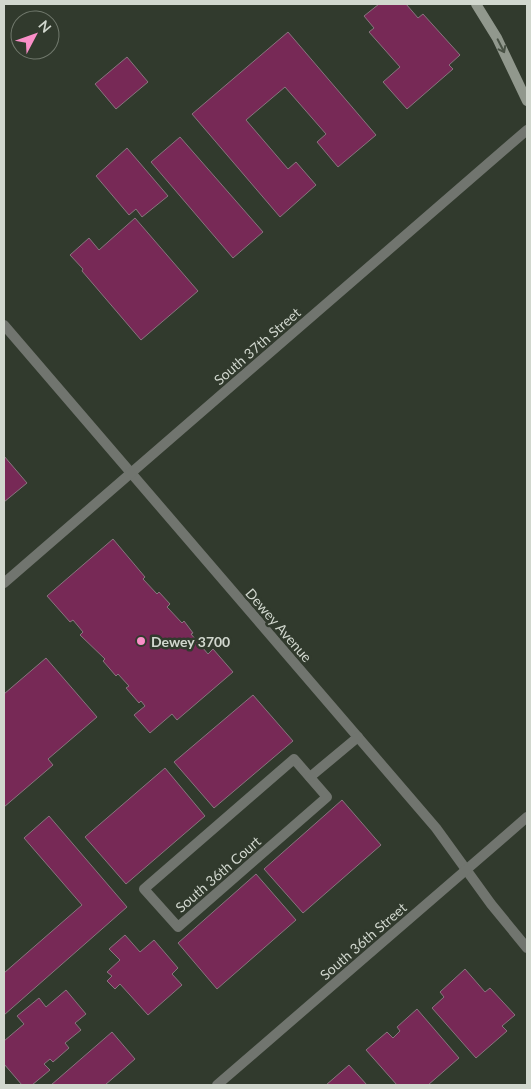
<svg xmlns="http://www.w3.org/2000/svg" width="531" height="1089" viewBox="0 0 531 1089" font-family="Lato,sans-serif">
	<rect width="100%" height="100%" fill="#313a2d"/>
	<!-- building -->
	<g fill="#772956" stroke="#88757e">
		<path d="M379 4H406L418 18 423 14 460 55 449 65 453 69 407 109 383 82 400 67 369 32 374 28 364 16Z"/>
		<path d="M288 32 376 135 338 167 317 142 326 134 285 87 246 120 288 169 296 162 316 185 280 217 192 114Z"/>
		<path d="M127 57 148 82 116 109 95 84Z"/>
		<path d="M180 137 263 232 233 258 151 162Z"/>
		<path d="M127 148 168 196 142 217 136 209 129 215 96 176Z"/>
		<path d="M135 218 198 291 141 340 82 271 83 269 70 255 89 238 99 250Z"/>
		<path d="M4 456 27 483 4 502Z"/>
		<path d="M113 539 145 577 143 579 157 594 159 592 170 604 167 607 182 623 184 621 193 633 191 634 208 654 213 649 233 672 177 720 172 714 150 733 134 715 145 706 141 701 139 703 126 688 129 686 118 674 116 676 103 661 105 659 80 635 83 632 73 620 70 622 47 596Z"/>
		<path d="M46 658 97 717 48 759 53 765 4 807V694Z"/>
		<path d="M253 695 293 741 214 808 174 762Z"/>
		<path d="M165 768 205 816 126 884 85 837Z"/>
		<path d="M342 800 381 845 303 913 264 869Z"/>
		<path d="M49 816 127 907 4 1015V973L82 905 24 838Z"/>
		<path d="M256 874 296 920 217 989 178 943Z"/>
		<path d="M125 935 140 952 154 940 178 968 172 974 182 985 148 1015 120 984 115 989 107 981 112 976 107 972 120 960 109 949Z"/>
		<path d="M465 969 485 992 490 988 515 1015 502 1026 507 1031 476 1058 432 1008 444 997 440 992Z"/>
		<path d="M66 990 86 1014 75 1023 81 1030 65 1043 69 1048 53 1062 50 1059 44 1064 50 1070 32 1085H22L4 1064V1041L24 1024 17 1016 39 998 46 1007Z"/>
		<path d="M417 1009 459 1058 428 1085H397L366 1050 387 1032 393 1038 400 1031 397 1027Z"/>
		<path d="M112 1032 135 1059 105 1085H51Z"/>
		<path d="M349 1065 367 1085H326Z"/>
	</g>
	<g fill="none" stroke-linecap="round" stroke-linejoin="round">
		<!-- minor -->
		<g stroke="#71756f" stroke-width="10">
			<path d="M4 325 436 828 491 904 527 948"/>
			<path d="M4 583 527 130"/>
			<path d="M294 759 327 797 178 927 144 889Z"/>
			<path d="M310 777 358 737"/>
		</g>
		<!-- tertiary -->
		<path stroke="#71756f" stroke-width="10" d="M217 1085C320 996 424 907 527 817"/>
		<!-- secondary -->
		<path stroke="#91988d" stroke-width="10" d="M476 4 497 38 527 101"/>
	</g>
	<!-- one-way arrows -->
	<defs><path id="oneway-shaft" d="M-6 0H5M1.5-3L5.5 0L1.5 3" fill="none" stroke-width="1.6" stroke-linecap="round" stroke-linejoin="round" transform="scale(1.25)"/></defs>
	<use stroke="#495245" href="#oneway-shaft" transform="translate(501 46) rotate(63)"/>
	<!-- markers -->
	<circle fill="#fa8fc8" stroke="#313a2d" stroke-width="2" cx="141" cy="641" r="5"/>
	<g text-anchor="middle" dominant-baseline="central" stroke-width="5" stroke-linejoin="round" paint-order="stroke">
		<!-- street labels -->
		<g font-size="14" fill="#d1d7ce" stroke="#313a2d">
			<text transform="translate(257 346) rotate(-41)">South 37th Street</text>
			<text transform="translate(279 625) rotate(49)">Dewey Avenue</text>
			<text transform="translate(218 874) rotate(-41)">South 36th Court</text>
			<text transform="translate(363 941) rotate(-41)">South 36th Street</text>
		</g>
		<!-- poi labels -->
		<g font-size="14" font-weight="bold" fill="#d1d7ce" stroke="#313a2d" text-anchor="start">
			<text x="151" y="641">Dewey 3700</text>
		</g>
	</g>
	<!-- border -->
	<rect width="531" height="1089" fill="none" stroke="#d1d7ce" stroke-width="10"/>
	<!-- north arrow -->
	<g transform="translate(35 35) rotate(49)"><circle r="24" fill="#313a2d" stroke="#71796d"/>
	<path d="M0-4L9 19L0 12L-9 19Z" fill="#fa8fc8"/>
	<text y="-8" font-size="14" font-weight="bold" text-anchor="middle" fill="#d1d7ce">N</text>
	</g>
</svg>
